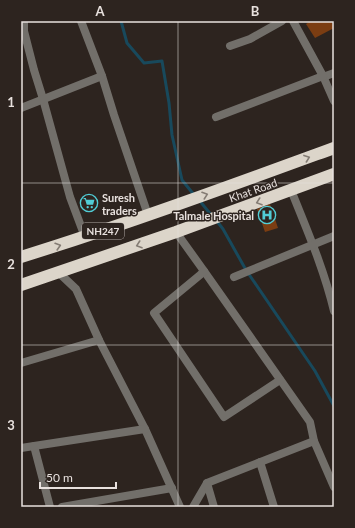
<svg xmlns="http://www.w3.org/2000/svg" width="355" height="528" viewBox="0 0 355 528" font-family="Lato,sans-serif">
	<rect width="100%" height="100%" fill="#2d241f"/>
	<g fill="none" stroke-linecap="round" stroke-linejoin="round">
		<!-- stream -->
		<g stroke="#18495c" stroke-width="3">
			<path d="M121 21 127 43 144 63 162 61 169 103 172 135 182 180 195 196"/>
			<path d="M199 200 212 216"/>
			<path d="M216 220 223 229 246 270 315 371 334 406"/>
		</g>
	</g>
	<!-- building -->
	<g fill="#7b3d12">
		<path d="M311 21H331L334 28 315 38 306 24Z"/>
		<path d="M270 204 278 228 265 232 257 209Z"/>
	</g>
	<g fill="none" stroke-linecap="round" stroke-linejoin="round">
		<!-- street -->
		<g stroke="#726f6a" stroke-width="8">
			<path d="M24 21V31L34 70 43 99 70 197 85 237"/>
			<path d="M81 21 102 76 114 115 148 215"/>
			<path d="M293 21 323 76 334 101"/>
			<path d="M230 46 250 39 282 21"/>
			<path d="M323 77 334 73"/>
			<path d="M21 108 102 76"/>
			<path d="M216 117 323 76"/>
			<path d="M291 190C307 230 324 269 334 311"/>
			<path d="M176 232 204 271 310 422 314 441 207 483 193 507"/>
			<path d="M204 271 200 275 154 313 224 417 280 380"/>
			<path d="M58 272 76 289 99 340"/>
			<path d="M234 277 334 236"/>
			<path d="M21 363 99 340 145 429 180 507"/>
			<path d="M314 441 334 487"/>
			<path d="M34 446 50 507"/>
			<path d="M21 448 145 429"/>
			<path d="M260 462 274 507"/>
			<path d="M207 483 214 507"/>
			<path d="M62 507 172 488"/>
		</g>
		<!-- highway -->
		<g stroke="#dcd5ca" stroke-width="12">
			<path d="M21 257C127 224 230 186 334 148"/>
			<path d="M21 285 176 232 334 174"/>
		</g>
	</g>
	<!-- one-way arrows -->
	<defs><path id="oneway-chevron" d="M-2-3.5L2.5 0L-2 3.5" fill="none" stroke-width="1.6" stroke-linecap="round" stroke-linejoin="round"/></defs>
	<g stroke="#847c74">
		<use href="#oneway-chevron" transform="translate(307 158) rotate(-20)"/>
		<use href="#oneway-chevron" transform="translate(205 195) rotate(-19)"/>
		<use href="#oneway-chevron" transform="translate(259 202) rotate(161)"/>
		<use href="#oneway-chevron" transform="translate(139 245) rotate(161)"/>
		<use href="#oneway-chevron" transform="translate(58 246) rotate(-17)"/>
	</g>
	<!-- grid -->
	<path fill="none" stroke="#e8e1de" stroke-width="1" stroke-opacity="0.55" d="M178 21V507M21 183H334M21 345H334"/>
	<!-- icons -->
	<defs>
		<symbol id="supermarket-ring" viewBox="-11 -11 22 22"><circle r="9.5" fill="#2d241f" stroke="#51ccd5" stroke-width="1.5"/><path d="M-6-5.5h2.5l.6 2H6L4.5 2H-2.5L-4.4-4H-6ZM-1.5 3.2a1.3 1.3 0 1 0 .1 0ZM3 3.2a1.3 1.3 0 1 0 .1 0Z" fill="#51ccd5"/></symbol>
		<symbol id="hospital-ring" viewBox="-11 -11 22 22"><circle r="9.5" fill="#2d241f" stroke="#51ccd5" stroke-width="1.5"/><path d="M-5-5h3v3.5h4V-5h3V5h-3V1.5h-4V5h-3Z" fill="#51ccd5"/></symbol>
	</defs>
	<g fill-rule="evenodd">
		<use href="#supermarket-ring" x="79" y="193" width="20" height="20"/>
		<use href="#hospital-ring" x="257" y="205" width="20" height="20"/>
	</g>
	<g text-anchor="middle" dominant-baseline="central" stroke-width="3" stroke-linejoin="round" paint-order="stroke">
		<!-- shield labels -->
		<rect fill="#2d241f" stroke="#b0a8a5" stroke-width="1" x="82" y="223" width="42" height="16" rx="3"/>
		<g font-size="10" font-weight="bold" fill="#e8e1de">
			<text x="103" y="231">NH247</text>
		</g>
		<!-- street labels -->
		<g font-size="11" fill="#e8e1de" stroke="#2d241f">
			<text transform="translate(253 190) rotate(-19)">Khat Road</text>
		</g>
		<!-- poi labels -->
		<g font-size="11" font-weight="bold" fill="#e8e1de" stroke="#2d241f" text-anchor="start">
			<text x="102" y="197">Suresh<tspan x="102" dy="13">traders</tspan></text>
			<text x="254" y="215" text-anchor="end">Talmale Hospital</text>
		</g>
	</g>
	<!-- border -->
	<rect width="355" height="528" fill="none" stroke="#2d241f" stroke-width="44"/>
	<!-- scale -->
	<path d="M40 482v6h76v-6" fill="none" stroke="#e8e1de" stroke-width="2"/>
	<text x="46" y="482" font-size="12" fill="#e8e1de" stroke="#2d241f" stroke-width="3" paint-order="stroke">50 m</text>
	<rect x="22" y="22" width="311" height="484" fill="none" stroke="#e8e1de" stroke-width="1.5"/>
	<g font-size="13" text-anchor="middle" font-weight="bold" fill="#e8e1de">
		<text x="100" y="16">A</text>
		<text x="255" y="16">B</text>
		<text x="11" y="107">1</text>
		<text x="11" y="269">2</text>
		<text x="11" y="430">3</text>
	</g>
</svg>
